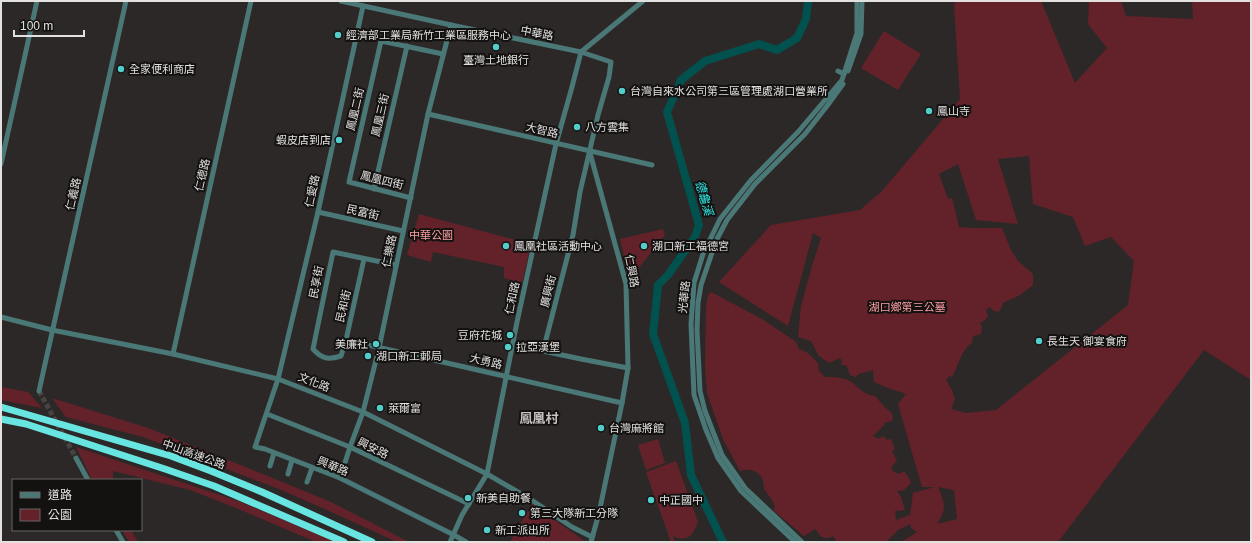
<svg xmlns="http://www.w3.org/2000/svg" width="1252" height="543" viewBox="0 0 1252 543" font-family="Arial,'Noto Sans TC',sans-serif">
	<rect width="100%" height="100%" fill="#2d2828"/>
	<!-- green -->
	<g fill="#632229" fill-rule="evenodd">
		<path d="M956 1H1041L1075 83 1107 48 1088 24 1089 1H1121L1126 16 1193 19 1192 1H1251V380L1204 350 1058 542H901L917 532 911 528 910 524 898 530 886 542H837L833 536C823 541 821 536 815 529L804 536 773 510 775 507C773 499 769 497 765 490 763 487 764 482 762 478 758 470 748 468 740 471L723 439 707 393 705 369 706 306 708 295 711 292 762 319 796 342 799 349 808 353 818 363 819 371 825 377C833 377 842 377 850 381 858 386 864 396 875 396 881 402 885 409 892 413L893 420 888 422H885L884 425 873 436 879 439 883 436 887 440 891 439 895 449 892 451 897 461 891 467 894 472 899 474 904 471 909 478 911 483 904 490 897 491 901 497 905 510 895 511 896 520 910 515 913 493 935 487H922L898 404 906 394 888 388 874 382 873 370 859 374 856 377 850 375 846 365H841L842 361 840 358 829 363 819 356 811 341 798 337 801 306 812 266 821 238 813 233 788 326 719 282 771 225 860 210 882 191 960 99 954 5ZM1029 156 1033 204 1073 217 1085 246 1111 237 1134 261 1128 305 996 410 966 413 951 409 955 399 952 390 946 380 949 376 952 377C959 365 960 351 972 343L973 336 981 334 982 328 980 323 985 320 988 316 986 310 990 307 992 310 998 312 1002 307 1003 303 1020 295 1033 285V274L1018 261 1011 250 1002 228H971L959 227 952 198 948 199 939 174 958 164 976 220 1018 224 998 159ZM938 487 954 490 957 519 937 524C947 508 945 504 938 487Z"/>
		<path d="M884 31 921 54 898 90 861 68Z"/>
		<path d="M419 214 531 244 522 283 504 278V267L433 252 431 262 407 255Z"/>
		<path d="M663 229 665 235 633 275 628 273 620 239Z"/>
		<path d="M1 387 28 392 42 408 1 400Z"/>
		<path d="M52 398 148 428 238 464 331 502 409 542H397L336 514 279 489 143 437 66 417Z"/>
		<path d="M658 439 665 463 646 470 638 445Z"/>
		<path d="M76 447 238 501 336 542H316L236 508 190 490 113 471V480H92Z"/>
		<path d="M676 461 698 522C693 535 688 543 673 536L675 542H671L646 472Z"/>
		<path d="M532 504 586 542H510Z"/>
		<path d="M122 530H131L138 542H129Z"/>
	</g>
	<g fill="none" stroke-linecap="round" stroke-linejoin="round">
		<!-- river -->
		<path stroke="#01514f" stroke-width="8" d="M723 542 691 475 685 423 653 334 658 285 668 275 695 237 699 225 667 112 681 80 705 61 759 44 777 50 797 38 806 19 808 1"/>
		<!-- minor-tunnel -->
		<path stroke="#484444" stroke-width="5" stroke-dasharray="5 2.5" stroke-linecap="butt" d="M39 391 76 458"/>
		<!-- minor -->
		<g stroke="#4a7876" stroke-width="5">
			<path d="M341 1 451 25 581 52 611 62 609 77 598 115 580 192 573 235 543 351 581 359 628 368"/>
			<path d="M363 6 318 212 278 379 255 447 265 449 340 478 454 535 466 542"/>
			<path d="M581 52 643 1"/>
			<path d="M838 71 844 74"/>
			<path d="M848 71 861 34 862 1"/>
			<path d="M428 114 652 165"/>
			<path d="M590 153 626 284 628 368 622 403 599 513 591 542"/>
			<path d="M1 164 37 1"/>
			<path d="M374 189 407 46"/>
			<path d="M411 198 349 182 381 41 443 54"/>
			<path d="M318 212 403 231"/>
			<path d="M364 259 346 340 341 356C328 360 322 359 313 349L333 252 396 265"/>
			<path d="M1 317 52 330 173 354 278 379 363 412 487 474 530 499 572 527 592 537"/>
			<path d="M346 340 622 403"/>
			<path d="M173 354 251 1"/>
			<path d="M39 391 126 1"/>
			<path d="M267 414 350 447 469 504"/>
			<path d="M76 458 88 480"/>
			<path d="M270 466 274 453"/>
			<path d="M288 474 292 460"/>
			<path d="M340 478 350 447 363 412 379 348 428 114 451 25"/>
			<path d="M307 482 312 468"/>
			<path d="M116 530 123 542"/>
			<path d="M450 542 462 515 487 474 517 322 556 144 572 87 581 52"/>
			<path d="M795 542 741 491 718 458 706 430 694 395 691 324 694 283 703 254 720 219 751 180 798 132 842 80 857 33V1"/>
			<path d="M802 542 745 488 722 455 705 411 700 391 697 330 698 303 701 285 716 241 727 220 755 184 805 134 827 106 843 84"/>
		</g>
		<!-- highway -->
		<g stroke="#68e5e1" stroke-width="7">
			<path d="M1 407 171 456 211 471 262 492 372 542"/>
			<path d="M1 419 26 424 165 469 214 486 344 542"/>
		</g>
	</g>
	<!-- markers -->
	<g fill="#53cdc9" stroke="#141111" stroke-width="1.5">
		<circle cx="338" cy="35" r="4"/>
		<circle cx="496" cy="47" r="4"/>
		<circle cx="121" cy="69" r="4"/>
		<circle cx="622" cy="91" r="4"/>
		<circle cx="929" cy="111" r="4"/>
		<circle cx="577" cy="127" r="4"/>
		<circle cx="339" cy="140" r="4"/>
		<circle cx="506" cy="246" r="4"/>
		<circle cx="644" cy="246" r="4"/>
		<circle cx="510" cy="335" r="4"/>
		<circle cx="1039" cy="341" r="4"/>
		<circle cx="376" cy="344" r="4"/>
		<circle cx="508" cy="347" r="4"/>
		<circle cx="368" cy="356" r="4"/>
		<circle cx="380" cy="408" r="4"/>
		<circle cx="601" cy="428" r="4"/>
		<circle cx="468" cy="498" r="4"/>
		<circle cx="651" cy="500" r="4"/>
		<circle cx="522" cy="513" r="4"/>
		<circle cx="487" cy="530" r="4"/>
	</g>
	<g text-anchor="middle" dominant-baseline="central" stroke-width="4" stroke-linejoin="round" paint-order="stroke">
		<!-- street labels -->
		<g font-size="11" fill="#e3e0e0" stroke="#141111">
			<text transform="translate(537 33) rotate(11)">中華路</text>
			<text transform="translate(355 109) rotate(-77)">鳳凰二街</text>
			<text transform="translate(380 115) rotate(-77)">鳳凰三街</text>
			<text transform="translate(542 130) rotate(13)">大智路</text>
			<text transform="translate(202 175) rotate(-77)">仁德路</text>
			<text transform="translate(382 180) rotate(14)">鳳凰四街</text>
			<text transform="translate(312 191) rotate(-78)">仁愛路</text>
			<text transform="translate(73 194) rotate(-77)">仁義路</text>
			<text transform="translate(363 212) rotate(13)">民富街</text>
			<text transform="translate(389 251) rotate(-78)">仁樂路</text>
			<text transform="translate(632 271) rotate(79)">仁興路</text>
			<text transform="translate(316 282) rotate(-79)">民享街</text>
			<text transform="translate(548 291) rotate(-76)">廣興街</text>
			<text transform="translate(684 297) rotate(-84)">光華路</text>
			<text transform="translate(512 298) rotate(-78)">仁和路</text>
			<text transform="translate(343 306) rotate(-77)">民和街</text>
			<text transform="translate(486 361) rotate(13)">大勇路</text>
			<text transform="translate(314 382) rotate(21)">文化路</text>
			<text transform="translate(373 448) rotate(26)">興安路</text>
			<text transform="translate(194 454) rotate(20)">中山高速公路</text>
			<text transform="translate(333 466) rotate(22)">興華路</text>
		</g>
		<!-- poi labels -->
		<g font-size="11" fill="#e3e0e0" stroke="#141111" text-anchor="start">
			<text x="346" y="35">經濟部工業局新竹工業區服務中心</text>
			<text x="496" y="60" text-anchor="middle">臺灣土地銀行</text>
			<text x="129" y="69">全家便利商店</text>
			<text x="630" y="91">台灣自來水公司第三區管理處湖口營業所</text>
			<text x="937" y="111">鳳山寺</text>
			<text x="585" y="127">八方雲集</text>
			<text x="331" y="140" text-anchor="end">蝦皮店到店</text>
			<text x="514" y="246">鳳凰社區活動中心</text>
			<text x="652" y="246">湖口新工福德宮</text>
			<text x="502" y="335" text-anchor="end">豆府花城</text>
			<text x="1047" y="341">長生天 御宴食府</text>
			<text x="368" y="344" text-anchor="end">美廉社</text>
			<text x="516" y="347">拉亞漢堡</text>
			<text x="376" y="356">湖口新工郵局</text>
			<text x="388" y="408">萊爾富</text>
			<text x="609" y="428">台灣麻將館</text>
			<text x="476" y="498">新美自助餐</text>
			<text x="659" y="500">中正國中</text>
			<text x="530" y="513">第三大隊新工分隊</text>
			<text x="495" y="530">新工派出所</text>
		</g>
		<!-- park labels -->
		<g font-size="11" fill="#fe9fa4" stroke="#141111">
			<text x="431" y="235">中華公園</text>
			<text x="907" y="307">湖口鄉第三公墓</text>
		</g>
		<!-- water labels -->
		<g font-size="12" font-style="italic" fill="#2defea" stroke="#141111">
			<text transform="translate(704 198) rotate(74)">德龜溪</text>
		</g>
		<!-- quarter labels -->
		<g font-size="13" font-weight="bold" fill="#c8c1c1" stroke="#141111">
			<text x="539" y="418">鳳凰村</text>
		</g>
	</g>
	<!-- border -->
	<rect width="1252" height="543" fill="none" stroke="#e3e0e0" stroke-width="4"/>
	<!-- legend -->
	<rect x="12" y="479" width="130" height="52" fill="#141111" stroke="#676464"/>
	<rect x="20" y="492" width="20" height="6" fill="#4a7876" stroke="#676464"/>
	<text x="48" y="499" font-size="12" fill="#e3e0e0">道路</text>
	<rect x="20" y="509" width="20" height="12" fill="#632229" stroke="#676464"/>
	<text x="48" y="519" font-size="12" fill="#e3e0e0">公園</text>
	<!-- scale -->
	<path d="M14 30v6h70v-6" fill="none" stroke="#e3e0e0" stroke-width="2"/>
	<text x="20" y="30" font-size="12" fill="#e3e0e0" stroke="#141111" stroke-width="3" paint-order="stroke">100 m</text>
</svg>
